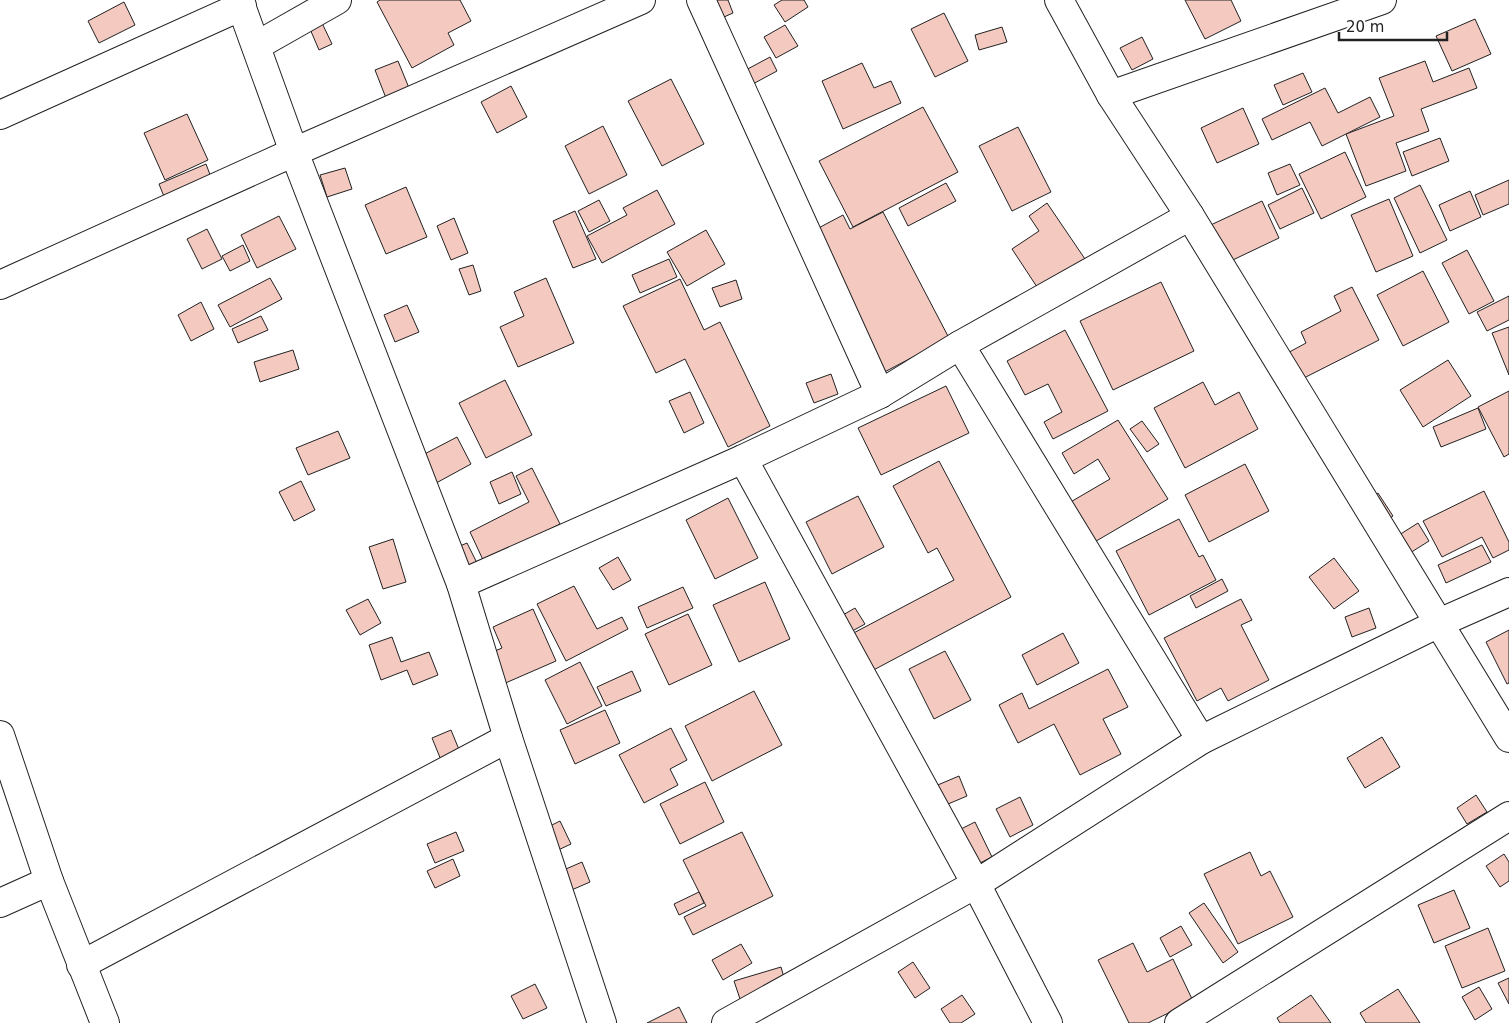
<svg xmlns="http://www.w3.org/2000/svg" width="1509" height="1023" viewBox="0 0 1509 1023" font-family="'DejaVu Sans',sans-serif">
	<rect width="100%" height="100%" fill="#fff"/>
	<!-- building -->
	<g fill="#f3c9c0" stroke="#222">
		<path d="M380 0H460L471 21 448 33 454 45 412 68 377 2Z"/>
		<path d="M707 0H728L733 13 715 21Z"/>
		<path d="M782 0H804L808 7 785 22 774 5Z"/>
		<path d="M1185 0H1231L1241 21 1205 39Z"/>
		<path d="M124 2 135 25 99 43 88 21Z"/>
		<path d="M944 13 968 61 935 77 911 29Z"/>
		<path d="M1475 19 1491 54 1452 71 1436 36Z"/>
		<path d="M322 23 332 44 319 50 310 29Z"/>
		<path d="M785 25 798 46 776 58 764 37Z"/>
		<path d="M1002 27 1007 42 979 50 975 35Z"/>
		<path d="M1142 37 1153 59 1132 70 1120 48Z"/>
		<path d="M770 57 777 71 751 85 744 71Z"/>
		<path d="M398 61 409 88 386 98 375 70Z"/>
		<path d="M1425 61 1433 82 1469 68 1477 88 1421 109 1429 131 1396 143 1406 171 1366 186 1346 134 1394 116 1379 78Z"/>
		<path d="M862 63 874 88 891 81 901 103 843 129 822 81Z"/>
		<path d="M1303 73 1312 92 1283 105 1274 85Z"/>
		<path d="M671 79 704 144 662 166 628 101Z"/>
		<path d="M511 86 527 117 497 133 481 102Z"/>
		<path d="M1325 88 1338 113 1370 97 1380 117 1322 146 1310 122 1272 140 1262 119Z"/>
		<path d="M923 107 958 172 853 227 819 161Z"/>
		<path d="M1243 108 1259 144 1217 163 1201 128Z"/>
		<path d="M187 114 208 160 165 180 144 133Z"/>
		<path d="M603 126 627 175 589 194 565 146Z"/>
		<path d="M1018 127 1051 192 1012 211 979 146Z"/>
		<path d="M1440 138 1449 161 1412 176 1403 152Z"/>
		<path d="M1345 152 1366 197 1321 219 1299 174Z"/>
		<path d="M206 164 212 180 165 199 159 184Z"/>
		<path d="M1290 164 1300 185 1277 195 1268 173Z"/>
		<path d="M345 168 352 189 327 197 320 175Z"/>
		<path d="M1509 180V204L1483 215 1475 195Z"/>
		<path d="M946 183 956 201 908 226 899 208Z"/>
		<path d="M1420 185 1447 240 1420 253 1394 198Z"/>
		<path d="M406 187 427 237 386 254 365 205Z"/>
		<path d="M1302 188 1314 213 1280 229 1268 205Z"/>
		<path d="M657 190 675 224 602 263 587 236 627 215 623 208Z"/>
		<path d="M1470 191 1481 217 1450 231 1439 205Z"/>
		<path d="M1389 199 1413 256 1376 272 1351 215Z"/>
		<path d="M599 200 610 221 589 232 578 211Z"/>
		<path d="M1262 201 1279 238 1218 267 1200 230Z"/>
		<path d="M1047 203 1085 259 1039 290 1012 249 1039 231 1029 216Z"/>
		<path d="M575 211 596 259 573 268 553 221Z"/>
		<path d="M883 212 949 338 875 377 811 232 843 215 850 229Z"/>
		<path d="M279 216 296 249 257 268 241 235Z"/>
		<path d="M454 218 468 253 451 260 437 226Z"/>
		<path d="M207 229 222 259 202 269 187 239Z"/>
		<path d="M706 230 725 264 687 286 667 252Z"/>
		<path d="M243 245 250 261 230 271 222 256Z"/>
		<path d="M1467 250 1494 301 1469 314 1442 263Z"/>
		<path d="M669 259 677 277 640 293 632 275Z"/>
		<path d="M473 265 481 291 469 295 459 269Z"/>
		<path d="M1423 271 1449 322 1403 346 1377 295Z"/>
		<path d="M270 278 282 299 230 327 218 305Z"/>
		<path d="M546 278 574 343 518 367 500 327 524 316 514 292Z"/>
		<path d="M680 279 704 330 720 322 770 426 728 447 685 359 656 373 623 306Z"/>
		<path d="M736 280 742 299 720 307 712 288Z"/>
		<path d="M1161 282 1194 351 1113 390 1080 321Z"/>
		<path d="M1352 287 1379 340 1296 382 1282 356 1306 343 1301 332 1341 311 1334 296Z"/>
		<path d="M1509 296V320L1487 331 1477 312Z"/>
		<path d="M201 302 214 329 191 341 178 315Z"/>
		<path d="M407 305 419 332 395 342 384 315Z"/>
		<path d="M261 316 268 330 238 343 232 329Z"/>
		<path d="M1509 327V375L1492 333Z"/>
		<path d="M1065 330 1108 411 1053 439 1044 422 1062 412 1048 384 1025 395 1007 361Z"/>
		<path d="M293 350 299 369 260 382 254 362Z"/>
		<path d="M1448 360 1471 396 1423 427 1400 390Z"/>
		<path d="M831 374 838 394 814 403 806 383Z"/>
		<path d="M505 380 532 435 486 458 459 403Z"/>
		<path d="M1203 382 1215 405 1239 392 1258 429 1185 468 1154 408Z"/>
		<path d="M946 386 969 433 881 475 858 428Z"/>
		<path d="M1509 391V454L1504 457 1478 407Z"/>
		<path d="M690 392 704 423 684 433 669 401Z"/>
		<path d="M1478 408 1486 429 1441 447 1433 427Z"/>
		<path d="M1118 420 1168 499 1086 547 1062 507 1110 479 1098 459 1074 474 1062 453Z"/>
		<path d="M1142 421 1159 444 1147 452 1130 429Z"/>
		<path d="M338 431 350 458 308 475 296 448Z"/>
		<path d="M457 437 471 464 427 488 413 460Z"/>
		<path d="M939 461 1011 597 866 674 846 637 954 580 937 548 928 553 893 486Z"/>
		<path d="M1245 464 1269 511 1209 542 1185 495Z"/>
		<path d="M532 468 560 524 484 562 470 532 529 502 516 476Z"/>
		<path d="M512 472 521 494 499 504 490 482Z"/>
		<path d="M301 481 315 510 294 521 279 492Z"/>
		<path d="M1484 491 1509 542V550L1493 558 1482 537 1442 557 1423 521Z"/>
		<path d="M1378 493 1393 516 1384 522 1369 499Z"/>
		<path d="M858 496 884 547 832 574 806 522Z"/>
		<path d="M728 498 758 558 715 579 686 520Z"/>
		<path d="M1179 519 1199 557 1203 555 1216 580 1149 615 1116 551Z"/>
		<path d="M1418 523 1429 541 1410 553 1399 535Z"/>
		<path d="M393 539 406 582 383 589 369 547Z"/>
		<path d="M467 543 477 563 456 573 446 552Z"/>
		<path d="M1482 545 1491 562 1446 583 1438 565Z"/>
		<path d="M618 557 631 580 613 590 599 568Z"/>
		<path d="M1334 558 1359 591 1334 609 1309 577Z"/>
		<path d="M1222 579 1228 591 1196 608 1190 596Z"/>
		<path d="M765 582 790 639 739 662 713 605Z"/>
		<path d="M574 586 597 629 622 617 628 629 566 661 537 604Z"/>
		<path d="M683 587 693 608 647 628 638 607Z"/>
		<path d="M368 599 381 623 360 635 346 610Z"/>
		<path d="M1241 599 1252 620 1241 625 1269 680 1228 701 1221 688 1197 701 1164 638Z"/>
		<path d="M855 608 865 624 845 635 836 619Z"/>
		<path d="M1369 608 1376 628 1352 637 1345 617Z"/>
		<path d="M533 609 556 661 494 688 481 657 502 648 493 627Z"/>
		<path d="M688 614 712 665 669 685 645 634Z"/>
		<path d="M1509 630V683L1507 684 1486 642Z"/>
		<path d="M1063 633 1079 663 1037 685 1022 655Z"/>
		<path d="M392 637 401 662 429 652 438 675 413 685 407 670 381 680 369 645Z"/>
		<path d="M945 651 971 700 934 719 909 669Z"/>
		<path d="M580 662 602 706 567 724 545 680Z"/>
		<path d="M1108 669 1128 707 1103 719 1121 754 1080 775 1054 724 1018 743 999 705 1022 693 1029 709Z"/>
		<path d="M632 671 641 691 606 706 597 687Z"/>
		<path d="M754 691 782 745 712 781 685 726Z"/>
		<path d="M605 710 620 743 575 764 560 730Z"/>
		<path d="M671 728 687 760 670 769 678 785 644 803 619 755Z"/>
		<path d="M451 730 460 752 441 760 432 738Z"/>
		<path d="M1382 737 1400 767 1365 788 1347 758Z"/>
		<path d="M959 776 967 796 941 807 933 787Z"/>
		<path d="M705 782 724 822 680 844 660 804Z"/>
		<path d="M1476 795 1487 812 1467 824 1457 808Z"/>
		<path d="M1020 797 1033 825 1010 837 996 809Z"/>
		<path d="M560 821 571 844 554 852 544 829Z"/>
		<path d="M975 822 992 857 970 868 953 833Z"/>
		<path d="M456 832 464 851 435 863 427 844Z"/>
		<path d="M742 832 773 896 693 935 684 917 706 906 683 860Z"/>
		<path d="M1250 852 1261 876 1270 871 1293 917 1238 944 1204 874Z"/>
		<path d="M1504 854 1509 862V881L1500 887 1486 866Z"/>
		<path d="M453 859 460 876 435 888 427 871Z"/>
		<path d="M582 862 590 882 567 892 559 872Z"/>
		<path d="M1454 890 1470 928 1434 943 1418 905Z"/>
		<path d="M699 892 704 903 679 915 674 904Z"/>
		<path d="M1204 903 1238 952 1223 963 1189 913Z"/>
		<path d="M1181 926 1192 945 1170 957 1160 938Z"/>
		<path d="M1488 928 1505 971 1462 988 1445 946Z"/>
		<path d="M1133 943 1147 972 1173 959 1193 1001 1148 1023H1129L1098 960Z"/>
		<path d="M741 944 752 963 723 980 712 960Z"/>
		<path d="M913 962 930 988 915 998 898 972Z"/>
		<path d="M781 967 787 988 741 1002 734 981Z"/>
		<path d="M1509 978V1004L1498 983Z"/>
		<path d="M535 984 547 1008 523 1019 511 996Z"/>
		<path d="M1479 987 1492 1009 1475 1020 1462 997Z"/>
		<path d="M1398 989 1420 1023H1366L1360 1013Z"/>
		<path d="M962 995 975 1014 961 1023H950L941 1009Z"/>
		<path d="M1311 995 1331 1023H1280L1277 1018Z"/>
		<path d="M679 1007 687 1023H647Z"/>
	</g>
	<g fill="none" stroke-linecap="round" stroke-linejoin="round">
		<defs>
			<g id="minor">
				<path d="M239 0 294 152 461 584 508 738 602 1023"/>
				<path d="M701 0 880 394"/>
				<path d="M1059 0 1111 95 1190 216 1509 738"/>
				<path d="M256 46 337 0"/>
				<path d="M1111 95 1382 0"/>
				<path d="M0 115 242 6"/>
				<path d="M0 285 294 152 641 0"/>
				<path d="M960 345 1201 740"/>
				<path d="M743 459 976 884 1048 1023"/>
				<path d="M461 584 743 459 880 394 960 345 1190 216"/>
				<path d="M0 735 49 881 105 1023"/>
				<path d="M0 903 49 881"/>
				<path d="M81 965 508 738"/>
				<path d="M726 1023 976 884 1201 740 1439 623 1509 592"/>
				<path d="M1179 1023 1509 816"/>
			</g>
		</defs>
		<!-- minor casing -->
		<use href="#minor" stroke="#222" stroke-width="30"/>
		<!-- minor -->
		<use href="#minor" stroke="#fff" stroke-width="28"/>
	</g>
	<!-- scale -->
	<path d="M1339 32v8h108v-8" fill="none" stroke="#222222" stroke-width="2.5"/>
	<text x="1346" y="32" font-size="15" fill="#222222" stroke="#ffffff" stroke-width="4" paint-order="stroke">20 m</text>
</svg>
